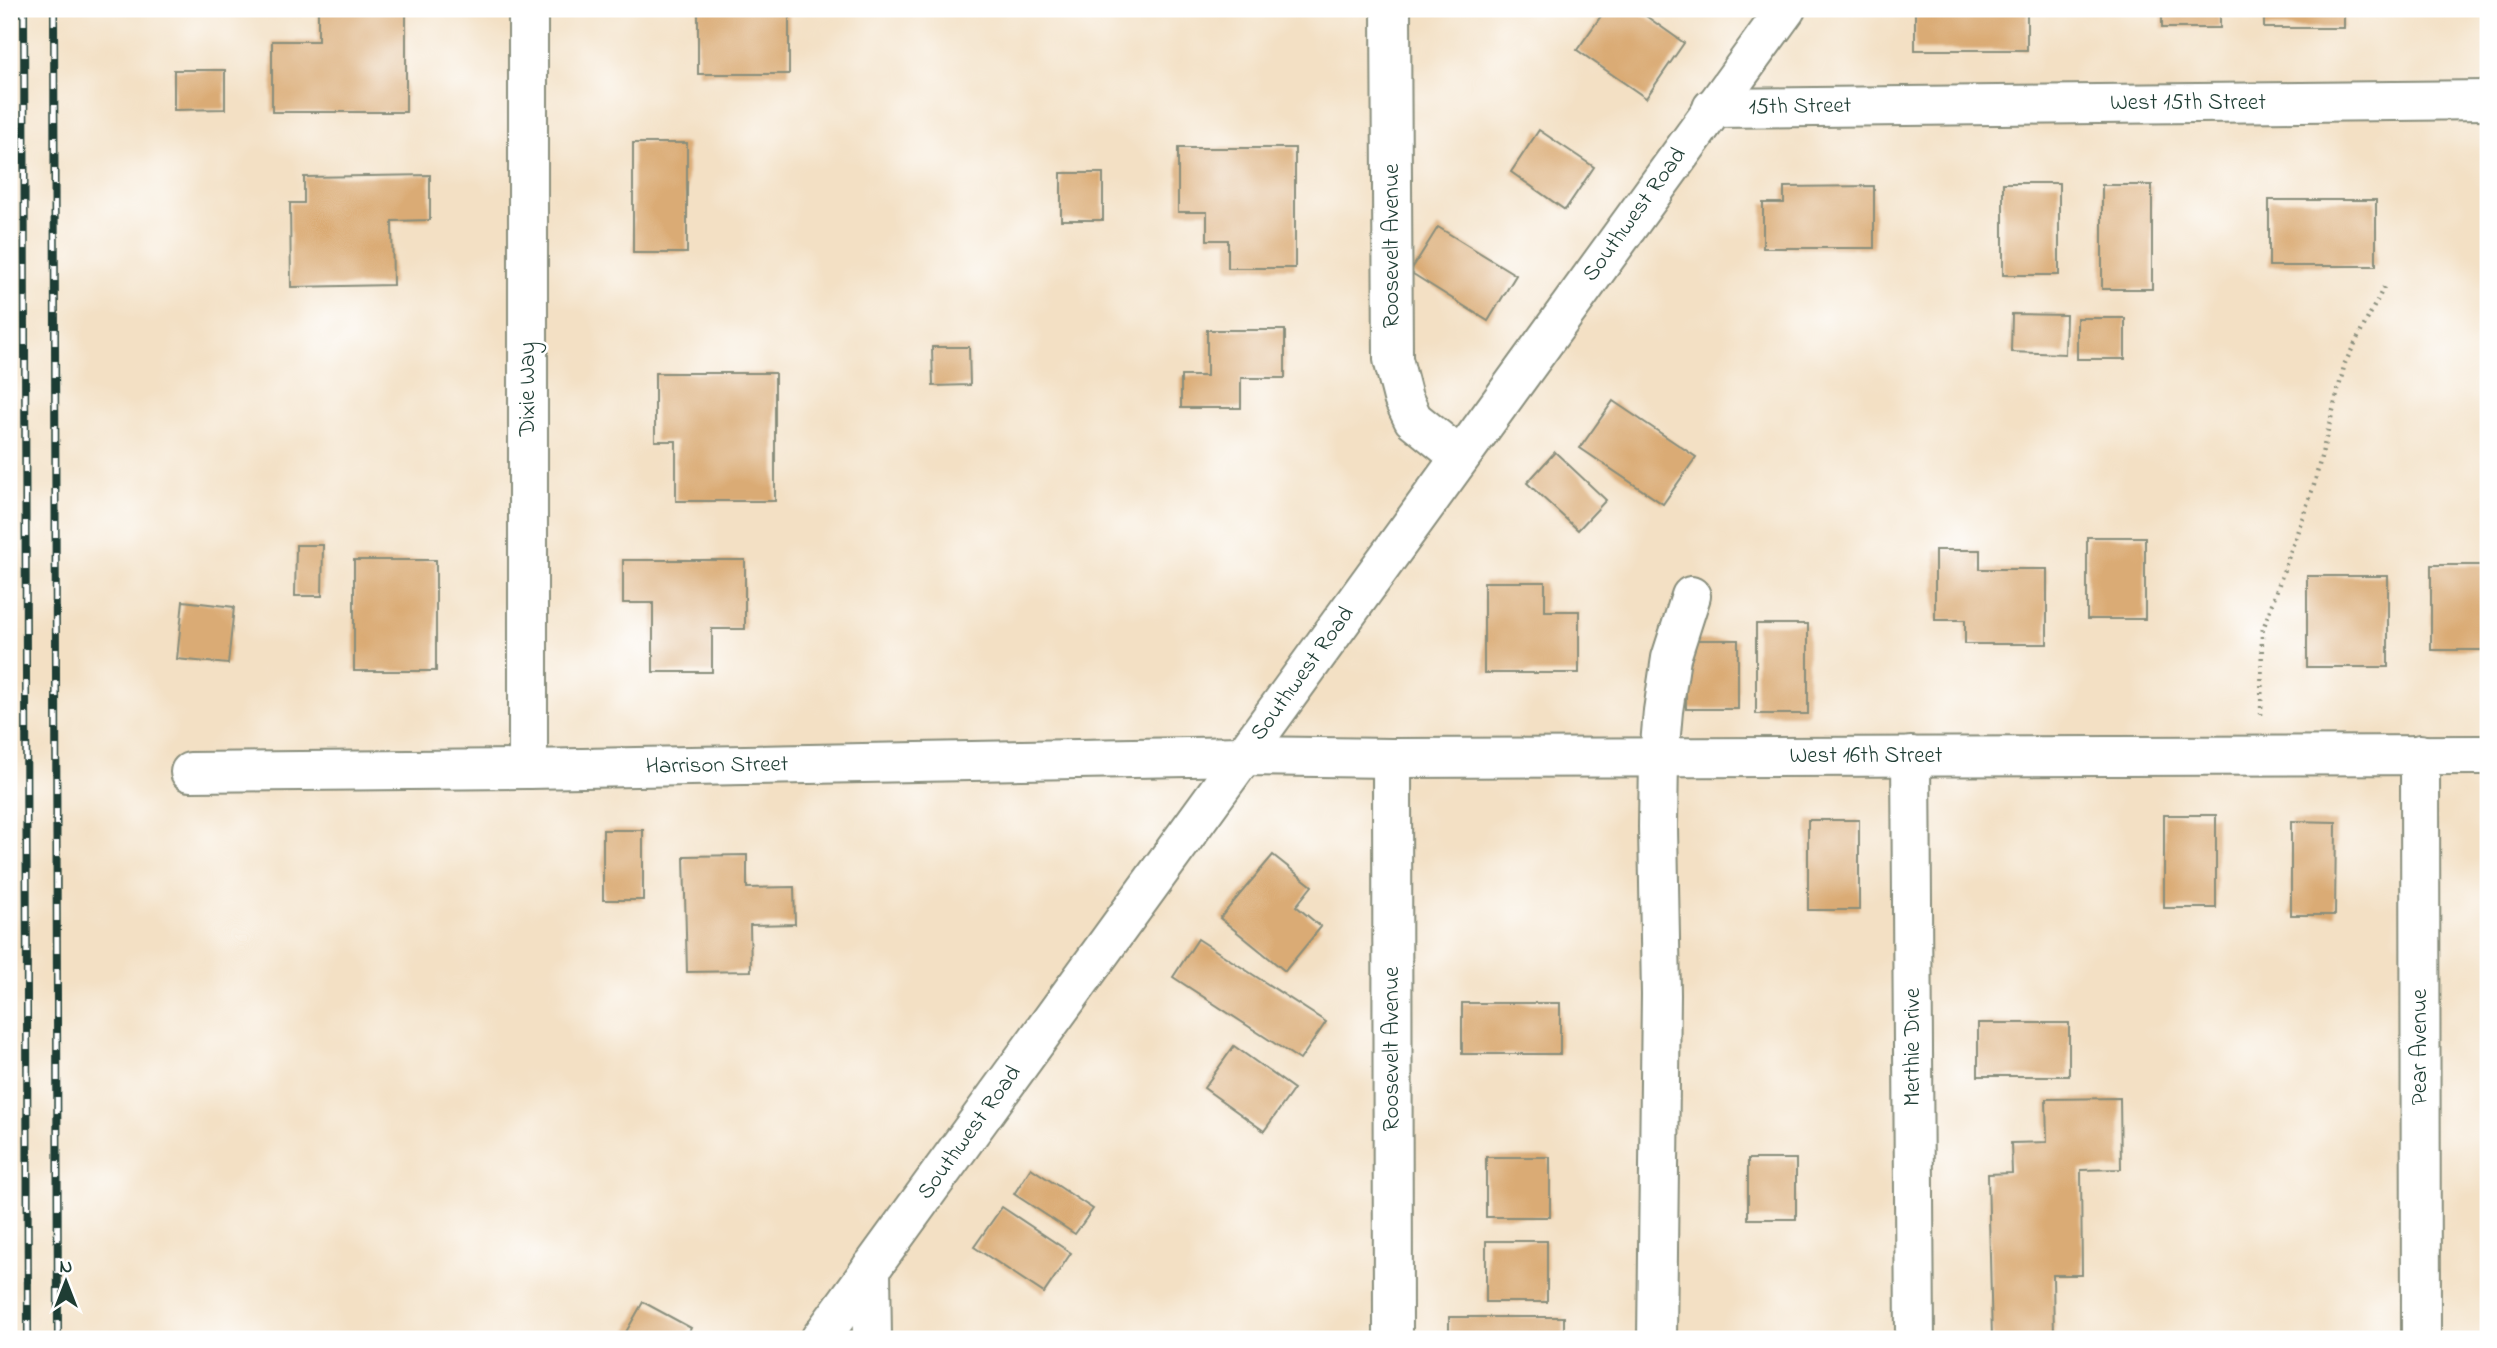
<svg xmlns="http://www.w3.org/2000/svg" width="2497" height="1348" viewBox="0 0 2497 1348" font-family="'Indie Flower',sans-serif">
	<rect width="100%" height="100%" fill="#fff"/>
	<filter id="ink" filterUnits="userSpaceOnUse"><feTurbulence type="fractalNoise" baseFrequency=".0143" numOctaves="2"/><feDisplacementMap in="SourceGraphic" scale="14" xChannelSelector="R" yChannelSelector="G"/><feConvolveMatrix kernelMatrix="1 2 1 2 8 2 1 2 1" color-interpolation-filters="sRGB"/></filter>
	<filter id="wash" filterUnits="userSpaceOnUse"><feTurbulence type="fractalNoise" baseFrequency=".00686" numOctaves="4" result="noise"/><feDisplacementMap in="SourceGraphic" scale="28" xChannelSelector="R" yChannelSelector="G"/><feGaussianBlur stdDeviation="1.57" result="paint"/><feColorMatrix in="noise" values="0 0 0 0 0 0 0 0 0 0 0 0 0 0 0 0 0 1.4 0 .05"/><feComposite in="paint" operator="in"/></filter>
	<g filter="url(#wash)">
		<rect width="100%" height="100%" fill="#f3e0c4"/>
		<g id="blocks">
			<!-- building -->
			<g fill="#daab75">
				<path d="M318 9H406V112H272V41H318Z"/>
				<rect x="698" y="9" width="91" height="65"/>
				<path d="M1606 9H1636L1684 43 1646 98 1577 50Z"/>
				<rect x="1915" y="9" width="112" height="41"/>
				<rect x="2162" y="9" width="58" height="19"/>
				<rect x="2264" y="9" width="80" height="19"/>
				<path d="M174 70H225V109L174 110Z"/>
				<path d="M1539 130 1594 167 1565 210 1511 172Z"/>
				<rect x="633" y="143" width="54" height="110"/>
				<path d="M1178 148H1295V268H1228V240H1207V212H1178Z"/>
				<rect x="1061" y="173" width="42" height="47"/>
				<path d="M430 175V220L392 221 393 285 291 287 290 203H304V177Z"/>
				<rect x="2003" y="183" width="56" height="92"/>
				<rect x="2102" y="185" width="50" height="104"/>
				<path d="M1874 186V248H1763V203H1784V187Z"/>
				<rect x="2269" y="200" width="107" height="66"/>
				<path d="M1438 227 1516 275 1488 321 1410 272Z"/>
				<path d="M2012 314 2066 315 2065 354 2011 352Z"/>
				<rect x="2077" y="318" width="48" height="41"/>
				<path d="M1207 330H1285V378H1241V408H1181V376H1207Z"/>
				<path d="M932 347H969L970 385 933 386Z"/>
				<path d="M655 373H775V501H676V441H655Z"/>
				<path d="M1613 401 1696 457 1663 504 1580 448Z"/>
				<path d="M1555 452 1606 500 1578 530 1527 483Z"/>
				<rect x="2087" y="537" width="58" height="82"/>
				<path d="M296 545H323L322 596H295Z"/>
				<path d="M1935 550H1980V569H2047V644H1965V620H1935Z"/>
				<rect x="354" y="560" width="82" height="111"/>
				<path d="M623 560H745V629H712V672H653V603H623Z"/>
				<rect x="2431" y="565" width="57" height="85"/>
				<rect x="2307" y="576" width="81" height="91"/>
				<path d="M1484 582H1545V611H1579V673H1484Z"/>
				<path d="M183 601 234 607 228 664 177 659Z"/>
				<rect x="1756" y="624" width="52" height="90"/>
				<rect x="1686" y="640" width="52" height="69"/>
				<rect x="2164" y="815" width="52" height="93"/>
				<rect x="1808" y="820" width="51" height="90"/>
				<path d="M2291 821 2336 822 2335 915H2291Z"/>
				<rect x="603" y="830" width="40" height="70"/>
				<path d="M747 855V888L794 887 795 924 750 925 751 971 687 972 684 856Z"/>
				<path d="M1273 855 1312 886 1296 906 1321 927 1285 971 1220 918Z"/>
				<path d="M1198 939 1326 1022 1300 1060 1173 977Z"/>
				<rect x="1462" y="1003" width="98" height="51"/>
				<rect x="1978" y="1023" width="91" height="53"/>
				<path d="M1234 1046 1294 1089 1264 1131 1204 1088Z"/>
				<path d="M2120 1098 2121 1169 2081 1170 2082 1275H2053L2054 1339H1992L1988 1174 2012 1173 2011 1143 2047 1142 2046 1099Z"/>
				<rect x="1486" y="1157" width="64" height="60"/>
				<rect x="1748" y="1159" width="48" height="60"/>
				<path d="M1031 1168 1093 1209 1075 1234 1014 1194Z"/>
				<path d="M1002 1207 1071 1253 1044 1293 974 1247Z"/>
				<rect x="1486" y="1241" width="61" height="61"/>
				<path d="M643 1302 691 1328 685 1339H622Z"/>
				<rect x="1449" y="1317" width="115" height="22"/>
			</g>
		</g>
	</g>
	<g filter="url(#ink)">
		<use href="#blocks" fill-opacity="0" stroke="#898e7c" stroke-width="2"/>
		<g fill="none" stroke-linecap="round" stroke-linejoin="round">
			<defs>
				<g id="minor">
					<path d="M528 9V769"/>
					<path d="M1391 9 1393 359 1403 398 1413 419 1460 457"/>
					<path d="M1712 108 2488 100"/>
					<path d="M2420 754 2421 1339"/>
					<path d="M1911 756 1915 1339"/>
					<path d="M1392 758 1393 1339"/>
					<path d="M190 772 528 769 1244 756 1392 758 2488 755"/>
					<path d="M871 1268 872 1339"/>
					<path d="M820 1339 1786 9"/>
					<path d="M1657 1339 1661 995 1658 827 1659 757 1663 711 1671 658 1691 596"/>
				</g>
			</defs>
			<!-- minor casing -->
			<use href="#minor" stroke="#898e7c" stroke-width="42"/>
			<!-- path -->
			<path stroke="#898e7c" stroke-width="4.5" stroke-dasharray="2 5" stroke-linecap="butt" d="M2261 715 2262 632 2314 485 2345 363 2385 285"/>
			<!-- minor -->
			<use href="#minor" stroke="#fff" stroke-width="38"/>
			<defs>
				<g id="rail">
					<path d="M24 9 28 1339"/>
					<path d="M54 9 58 1339"/>
				</g>
			</defs>
			<!-- rail casing -->
			<use href="#rail" stroke="#1f3d34" stroke-width="8"/>
			<!-- rail -->
			<use href="#rail" stroke="#fff" stroke-width="5" stroke-dasharray="16" stroke-linecap="butt"/>
		</g>
	</g>
	<g text-anchor="middle" dominant-baseline="central" stroke-width="5" stroke-linejoin="round" paint-order="stroke">
		<!-- street labels -->
		<g font-size="23" fill="#1f3d34" stroke="#fff">
			<text x="2188" y="103">West 15th Street</text>
			<text transform="translate(1800 107) rotate(-1)">15th Street</text>
			<text transform="translate(1635 215) rotate(-54)">Southwest Road</text>
			<text transform="translate(1392 246) rotate(-90)">Roosevelt Avenue</text>
			<text transform="translate(528 389) rotate(-90)">Dixie Way</text>
			<text transform="translate(1303 674) rotate(-54)">Southwest Road</text>
			<text x="1866" y="756">West 16th Street</text>
			<text transform="translate(717 766) rotate(-1)">Harrison Street</text>
			<text transform="translate(1913 1047) rotate(-90)">Merthie Drive</text>
			<text transform="translate(2420 1047) rotate(-90)">Pear Avenue</text>
			<text transform="translate(1392 1049) rotate(-90)">Roosevelt Avenue</text>
			<text transform="translate(970 1133) rotate(-54)">Southwest Road</text>
		</g>
	</g>
	<!-- margin -->
	<rect width="2497" height="1348" fill="none" stroke="#fff" stroke-width="35"/>
	<!-- north arrow -->
	<g transform="translate(66 1282)" stroke="#ffffff" stroke-width="5" paint-order="stroke">
	<path d="M0-5L12 26L0 18L-12 26Z" fill="#1f3d34"/>
	<text y="-10" font-size="19" font-weight="bold" text-anchor="middle" fill="#1f3d34">N</text>
	</g>
</svg>
